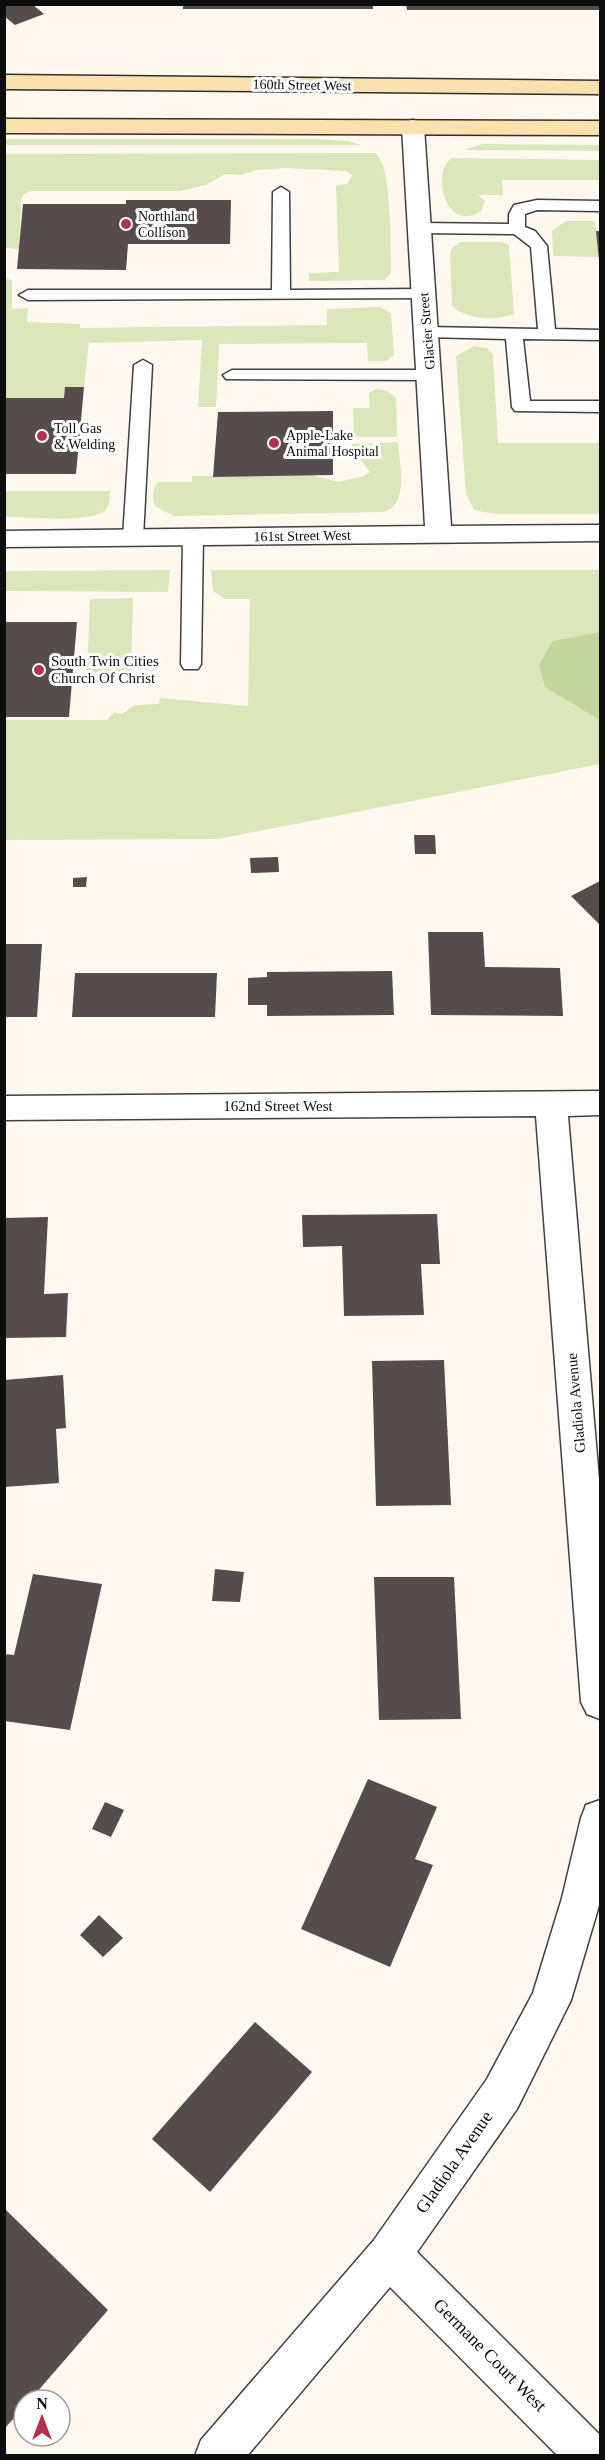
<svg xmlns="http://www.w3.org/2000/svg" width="605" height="2460" viewBox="0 0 605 2460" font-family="'Times New Roman',serif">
	<rect width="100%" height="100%" fill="#fef8ef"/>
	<!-- green -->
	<g fill="#dbe6bb">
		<path d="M5 139H318L348 141 361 145H5Z"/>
		<path d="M482 144 600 145V151L465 150Z"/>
		<path d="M375 153C393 165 390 249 391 273L384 280 309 281V273L339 272 336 185 347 184 352 175 346 171 284 168 257 170 240 175 225 174 206 185 180 191H31L24 194 21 200 19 249 5 248V154Z"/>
		<path d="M451 158 600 160V180H502L503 195H478L485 201 481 211C448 234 430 176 451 158Z"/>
		<path d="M566 221H595L599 257 553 256 552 231Z"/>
		<path d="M460 242H502L509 245 514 314C495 321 467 320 452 306L450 255 451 249Z"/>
		<path d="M5 277 12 281V309L28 308 27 322 80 324V328L327 325V309L380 307 391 313 394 355 386 361H368L367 343 219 344 216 407H198L202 340 89 343 84 387H65L64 398H5Z"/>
		<path d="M474 346 487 348 493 355 498 443H600V514H495L474 510 466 494 456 356Z"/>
		<path d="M376 389 388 391 396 398 397 437H354L353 408H370L369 393Z"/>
		<path d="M398 442C399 465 410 503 384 512L174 516 155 506C152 497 152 490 158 482H192V476L312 475 338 482 364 476 370 472 353 450 352 444Z"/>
		<path d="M4 491H110C110 499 110 507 103 512 85 523 27 517 5 517Z"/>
		<path d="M170 570 168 592 5 591V571Z"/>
		<path d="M211 570H600V764L218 839 5 840 4 720H107L114 712 122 714 135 705 159 704 160 698 248 706 250 599H225L213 591Z"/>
		<path d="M133 598 131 672H87L90 599Z"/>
	</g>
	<!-- forest -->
	<path fill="#c2d69b" d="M600 632V720L545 687 539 665 553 641Z"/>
	<!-- building -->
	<g fill="#554c4b">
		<path d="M4 4H32L44 14 15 25 4 16Z"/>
		<rect x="183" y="4" width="190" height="5"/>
		<path d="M406 4H600V10H407Z"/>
		<path d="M126 200H231L230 244H128L126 270 17 269 23 204H126Z"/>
		<path d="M596 231H600V260H599Z"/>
		<path d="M65 387H84L76 474H4V398H64Z"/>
		<path d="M333 411V475L213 477 218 412Z"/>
		<path d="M4 622H77L69 717H4Z"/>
		<path d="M414 835H435L436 854H415Z"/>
		<path d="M278 857 279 872 251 873 250 858Z"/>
		<path d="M87 877 86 887H73V878Z"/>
		<path d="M600 881V925L571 896Z"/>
		<path d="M428 932H483L485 967 560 968 563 1016 431 1015Z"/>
		<path d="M4 944H42L37 1017H4Z"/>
		<path d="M392 971 394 1015 267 1016V1005H248V978L267 977V972Z"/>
		<path d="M75 973H217L215 1017H72Z"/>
		<path d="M437 1214 440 1264H421L424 1315 344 1316 342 1246 303 1247 302 1215Z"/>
		<path d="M48 1217 44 1294 68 1293 66 1337 4 1338V1218Z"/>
		<path d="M444 1360 451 1505 376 1506 372 1361Z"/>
		<path d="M63 1375 66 1428 56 1429 59 1483 4 1487V1380Z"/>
		<path d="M215 1569 244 1572 240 1602 212 1601Z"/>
		<path d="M33 1574 102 1584 70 1730 4 1721V1654L14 1655Z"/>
		<path d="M374 1577H454L461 1719 379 1720Z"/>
		<path d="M368 1779 437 1807 415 1859 433 1865 390 1967 301 1929Z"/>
		<path d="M105 1802 124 1810 111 1837 92 1829Z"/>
		<path d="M99 1915 123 1938 103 1957 80 1935Z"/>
		<path d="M255 2022 312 2072 210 2192 152 2139Z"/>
		<path d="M6 2210 108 2310 30 2400H24V2407L4 2429Z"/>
	</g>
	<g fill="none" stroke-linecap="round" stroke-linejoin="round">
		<defs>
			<g id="service">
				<path d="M281 187 289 192 290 290 423 289 432 294 429 298 28 300 19 295 28 290H272L273 192Z"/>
				<path d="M537 200 600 201V211L537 210 525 214V227L535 231 547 246 555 329 600 330V340L523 339 530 401H600V412L515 411 512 407 506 339 426 337 417 332 426 327 538 329 531 247 514 234 419 233 411 228 419 223 509 224V214L514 205Z"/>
				<path d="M143 360 152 365 143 538 140 542H126L123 538 134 365Z"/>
				<path d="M232 370H430L439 375 430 380 226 379 223 375Z"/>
				<path d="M193 531 200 533 203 537 201 664 198 669H184L181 664 183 537 186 533Z"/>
			</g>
			<g id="minor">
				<path d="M413 120 421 122 424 127 451 526 600 525V541L4 547V531L425 526 402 127 405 122Z"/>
				<path d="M600 1091V1115L568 1116 600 1491V1719L587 1714 581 1702 536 1116 4 1120V1096Z"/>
				<path d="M600 1800V1902L571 2000 517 2109 417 2252 600 2435V2456H558L390 2287 247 2456H195L201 2440 374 2240 487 2079 533 1993 562 1898 581 1818 586 1805Z"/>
			</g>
			<g id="secondary">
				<path d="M4 75 600 81V94L4 89Z"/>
				<path d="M4 119 600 121V135L4 133Z"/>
			</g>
		</defs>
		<!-- service casing -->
		<use href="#service" stroke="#404040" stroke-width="3"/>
		<!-- minor casing -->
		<use href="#minor" stroke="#404040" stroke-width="3"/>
		<!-- secondary casing -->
		<use href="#secondary" stroke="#2f2f2f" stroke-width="3"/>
		<!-- service -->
		<use href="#service" fill="#fff" fill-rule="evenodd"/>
		<!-- minor -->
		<use href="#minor" fill="#fff" fill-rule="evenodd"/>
		<!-- secondary -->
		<use href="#secondary" fill="#fae1ae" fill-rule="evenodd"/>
	</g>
	<!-- markers -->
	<g fill="#b42f51" stroke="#fff" stroke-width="2">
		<circle cx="126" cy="224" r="6"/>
		<circle cx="42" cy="436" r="6"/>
		<circle cx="274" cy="443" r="6"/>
		<circle cx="39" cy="670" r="6"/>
	</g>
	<g text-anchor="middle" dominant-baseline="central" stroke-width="6" stroke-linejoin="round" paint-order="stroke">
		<!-- far-street labels -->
		<g font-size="14" fill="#0d0d0d" stroke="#fff">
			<text transform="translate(302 85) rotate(1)">160th Street West</text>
			<text transform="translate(427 331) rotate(-95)">Glacier Street</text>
			<text transform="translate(302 536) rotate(-1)">161st Street West</text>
		</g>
		<!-- far-poi labels -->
		<g font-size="14" fill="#0d0d0d" stroke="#fff" text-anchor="start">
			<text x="138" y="216">Northland<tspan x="138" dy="16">Collison</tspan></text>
			<text x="54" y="428">Toll Gas<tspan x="54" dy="16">&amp; Welding</tspan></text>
			<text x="286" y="435">Apple-Lake<tspan x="286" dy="16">Animal Hospital</tspan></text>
		</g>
		<!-- poi labels -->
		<g font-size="15" fill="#0d0d0d" stroke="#fff" text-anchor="start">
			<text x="51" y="661">South Twin Cities<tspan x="51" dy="17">Church Of Christ</tspan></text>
		</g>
		<!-- street labels -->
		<g font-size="15" fill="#0d0d0d" stroke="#fff">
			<text x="278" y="1106">162nd Street West</text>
			<text transform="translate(576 1403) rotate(-95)">Gladiola Avenue</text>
		</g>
		<!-- near-street labels -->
		<g font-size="18" fill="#0d0d0d" stroke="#fff">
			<text transform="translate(454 2162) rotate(-55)">Gladiola Avenue</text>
			<text transform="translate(490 2355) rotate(45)">Germane Court West</text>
		</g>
	</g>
	<!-- border -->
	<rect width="605" height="2460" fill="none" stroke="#0d0d0d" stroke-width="12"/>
	<!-- north arrow -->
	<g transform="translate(42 2418)"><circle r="28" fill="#ffffff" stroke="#9e9e9e" stroke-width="1.5"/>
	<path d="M0-4.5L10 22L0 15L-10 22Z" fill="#b42f51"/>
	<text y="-9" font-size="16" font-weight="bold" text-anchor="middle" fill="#0d0d0d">N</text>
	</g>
</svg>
